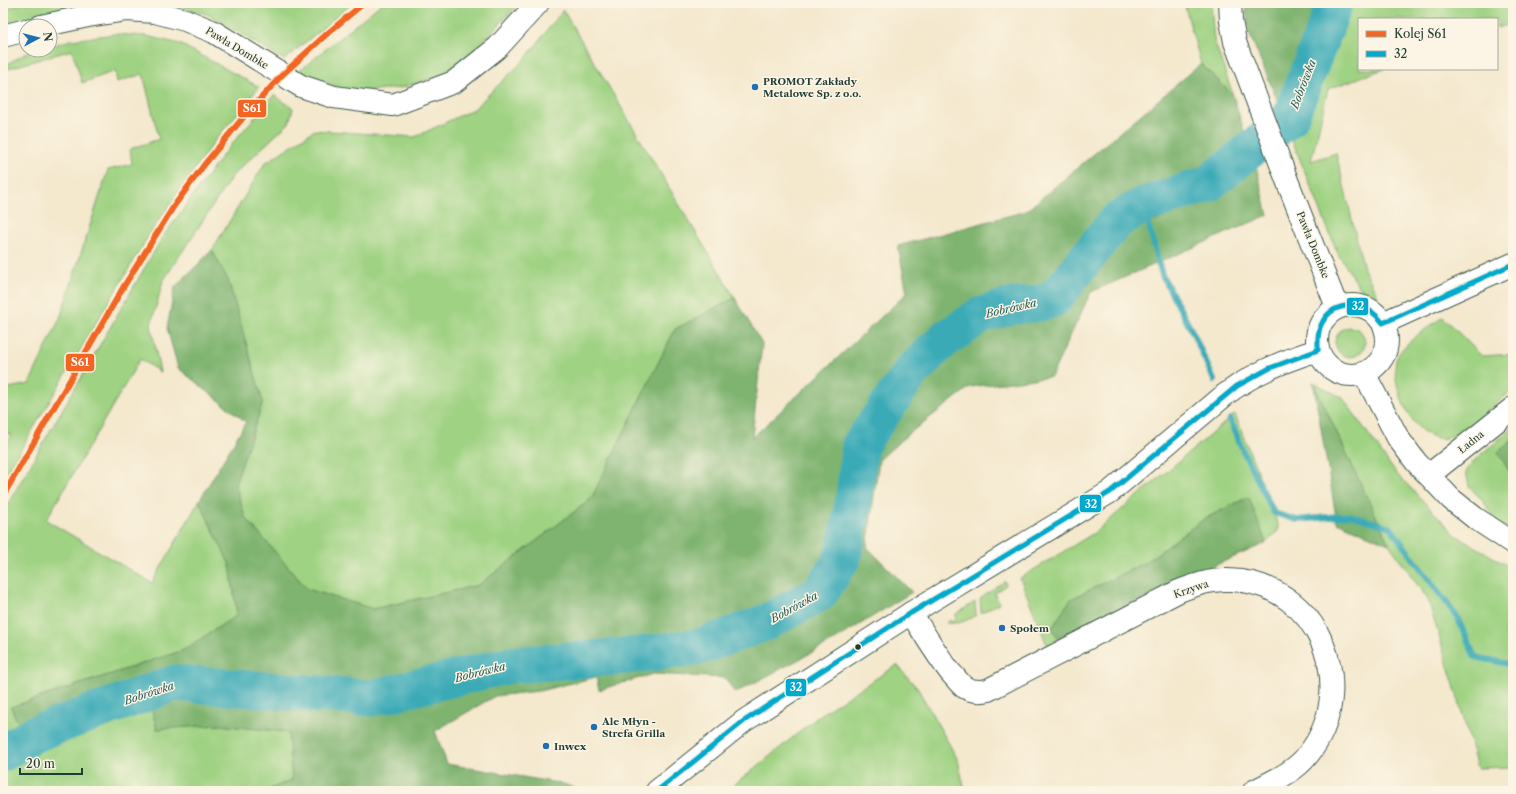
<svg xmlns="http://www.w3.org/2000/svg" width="1516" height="794" viewBox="0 0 1516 794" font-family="'Libre Caslon Text',serif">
	<rect width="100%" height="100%" fill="#fcf5e5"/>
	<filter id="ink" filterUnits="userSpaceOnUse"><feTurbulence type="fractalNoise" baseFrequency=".025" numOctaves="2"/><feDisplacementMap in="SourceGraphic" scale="8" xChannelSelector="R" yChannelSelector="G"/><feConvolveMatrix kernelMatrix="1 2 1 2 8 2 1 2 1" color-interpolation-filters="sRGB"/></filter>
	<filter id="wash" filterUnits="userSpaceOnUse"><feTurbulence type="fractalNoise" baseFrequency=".012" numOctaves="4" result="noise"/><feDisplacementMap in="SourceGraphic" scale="16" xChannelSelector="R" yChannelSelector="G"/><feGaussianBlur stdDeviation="0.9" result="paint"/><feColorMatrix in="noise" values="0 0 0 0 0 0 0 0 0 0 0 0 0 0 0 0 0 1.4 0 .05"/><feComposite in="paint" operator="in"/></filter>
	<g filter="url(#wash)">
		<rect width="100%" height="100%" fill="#f4e8cd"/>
		<!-- green -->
		<g fill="#9fd282" stroke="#5f885b">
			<path d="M26 3H94L78 5 3 25V9Z"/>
			<path d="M170 3H353L284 60 209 15Z"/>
			<path d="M382 3H520L464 60 437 77 400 88 351 92 298 72Z"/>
			<path d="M1184 3H1211L1214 40 1233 95 1201 64Z"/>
			<path d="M1348 3H1513V23L1497 28V19H1359V69H1384L1328 89 1311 161 1336 153 1364 269 1378 296 1360 288 1338 254 1292 140Z"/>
			<path d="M563 10 735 298 675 329 591 499 479 585 373 609 307 589 245 517 235 484 263 402 228 280 212 250 265 163 315 130 415 137 474 109 525 59Z"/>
			<path d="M115 34 147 36 180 44 259 87 213 143 152 230 3 479V450L12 435 3 433V389L29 384 60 318 108 170 132 164 130 149 159 139 143 74 117 82 115 71 82 83 72 50 10 68 3 72V66L29 52 34 50H50V46L71 40Z"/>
			<path d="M274 95 293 108 289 123 233 175 163 281 151 325 160 372 140 359 46 520 152 583 199 501 230 565 237 615 184 650 11 707 20 728 3 738V512L162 238 225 152Z"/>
			<path d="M1443 317 1482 356 1513 354V390C1500 400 1460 436 1446 438 1414 444 1390 385 1396 360 1400 345 1430 326 1443 317Z"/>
			<circle cx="1350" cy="342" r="15"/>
			<path d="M1313 382 1343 398 1395 472 1456 535 1513 569V767L1477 768 1460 705 1428 600 1389 544Z"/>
			<path d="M1235 414 1278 524V531L1266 543 1248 497 1204 519 1146 562 1071 599 1052 628 1059 639 1047 645 1020 578 1094 533Z"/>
			<path d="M1513 427V440L1499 452 1513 478V530L1497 524 1483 501 1469 486 1466 472 1472 463Z"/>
			<path d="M1005 581 1006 585 994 593 999 603 981 613 980 599Z"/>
			<path d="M975 602 976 615C966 621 958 625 946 623L949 620 953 622 956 619V614Z"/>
			<path d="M897 665 918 689 958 760 965 791H727L824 712Z"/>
			<path d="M149 700 157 729 219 725 288 732 292 780 265 791H3V765L65 733Z"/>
		</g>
		<!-- forest -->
		<g fill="#7fb470" stroke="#4f7852">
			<path d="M1245 3H1321L1320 11 1281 109 1249 33Z"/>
			<path d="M1201 64 1233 95 1247 141 1196 174 1111 212 1049 285 1001 299 946 322 891 382 842 450 834 537 813 586 749 619 692 637 549 647 366 688 275 678 171 674 20 728 11 707 184 650 237 615 230 565 199 501 246 422 178 368 167 328 175 287 212 250 228 280 263 402 235 484 245 517 307 589 373 609 479 585 591 499 675 329 735 298 762 344 752 438 907 293 898 246 1026 211Z"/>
			<path d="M1256 166 1268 215 1091 292 1051 377 970 387 907 435 879 460 867 547 912 592 830 643 735 693 725 678 653 674 599 690 596 677 539 691 495 696 435 731 447 764 564 784 582 791H265L292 780 288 732 219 725 157 729 149 700 183 692 285 703 368 709 425 702 512 677 606 669 706 663 761 638 824 594 853 555 875 441 923 372 990 320 1054 316 1066 290 1119 235 1203 202Z"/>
			<path d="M1313 382 1389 544 1337 522Z"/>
			<path d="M1513 440V478L1498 452Z"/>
			<path d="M1249 497 1266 543 1191 576 1059 639 1052 628 1071 599 1146 562 1204 519Z"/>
		</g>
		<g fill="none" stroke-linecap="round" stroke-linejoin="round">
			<!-- stream -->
			<g stroke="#3aaab7" stroke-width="6">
				<path d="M1143 205 1162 275 1194 335 1214 380"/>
				<path d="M1230 419 1244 453 1274 513 1297 520 1350 515 1390 527 1457 617 1475 657 1513 665"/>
			</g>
			<!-- river -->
			<path stroke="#3aaab7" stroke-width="37" d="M3 753 34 734 175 683 371 698 510 665 628 656 702 646 767 622 820 593 843 557 853 504 860 445 912 371 945 339 981 315 1008 307 1041 303 1054 299 1116 221 1143 205 1208 184 1290 118 1335 3"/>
		</g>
	</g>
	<g filter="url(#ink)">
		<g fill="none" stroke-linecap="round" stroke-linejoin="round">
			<defs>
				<g id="minor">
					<path d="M1230 3 1231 21 1235 42 1288 183 1337 307"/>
					<path d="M41 26 88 16 127 10 155 12 185 20 214 32 301 86 334 97 393 105 454 82 498 47 538 3"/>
					<path d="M3 36 26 30"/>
					<path d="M1429 475 1513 408"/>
					<path d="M911 613C924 633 936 654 951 673 955 677 959 683 964 687 971 691 980 692 988 690L1179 591C1195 585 1211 579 1229 580 1319 582 1362 688 1307 756 1293 773 1273 781 1254 791"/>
				</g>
				<g id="tertiary">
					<circle cx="1352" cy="340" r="35"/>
					<path d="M1383 323 1513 264"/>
					<path d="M1364 373 1398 438 1416 462 1451 499 1475 518 1513 543"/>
					<path d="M657 791 744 721 911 613 1110 492 1226 394C1254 373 1285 360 1318 350"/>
				</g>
			</defs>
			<!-- minor casing -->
			<use href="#minor" stroke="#3f574b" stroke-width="24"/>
			<!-- tertiary casing -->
			<use href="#tertiary" stroke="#3f574b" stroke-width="24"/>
			<!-- minor -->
			<use href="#minor" stroke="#fff" stroke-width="22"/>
			<!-- tertiary -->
			<use href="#tertiary" stroke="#fff" stroke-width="22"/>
			<defs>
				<path id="bus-1" d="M657 791 744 721 911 613 1110 492 1237 386 1270 368 1318 350C1318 341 1317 331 1322 323 1331 304 1355 301 1372 312 1376 315 1380 319 1383 323L1513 264"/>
			</defs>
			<!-- bus-1 casing -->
			<use href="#bus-1" stroke="#fcf5e5" stroke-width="8"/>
			<!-- bus-1 -->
			<use href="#bus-1" stroke="#00a9ce" stroke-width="5"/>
			<defs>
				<path id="rail-1" d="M3 496 124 286 174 206 204 165 242 119 282 75 329 32 364 3"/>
			</defs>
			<!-- rail-1 casing -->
			<use href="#rail-1" stroke="#fcf5e5" stroke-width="9"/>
			<!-- rail-1 -->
			<use href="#rail-1" stroke="#f26522" stroke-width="6"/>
		</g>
	</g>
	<!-- markers -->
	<g fill="#1f6fb2" stroke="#fcf5e5" stroke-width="1.5">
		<circle cx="755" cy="87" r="4"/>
		<circle cx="1002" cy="628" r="4"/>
		<circle cx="594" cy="727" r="4"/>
		<circle cx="546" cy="746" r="4"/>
	</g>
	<circle fill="#1f3d34" stroke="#fcf5e5" stroke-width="1.5" cx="858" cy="647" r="3.5"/>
	<g text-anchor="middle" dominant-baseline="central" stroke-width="3" stroke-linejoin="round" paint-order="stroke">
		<!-- street labels -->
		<g font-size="10" fill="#1f3d34" stroke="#fcf5e5">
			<text transform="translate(237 48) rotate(31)">Pawła Dombke</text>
			<text transform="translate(1313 245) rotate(68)">Pawła Dombke</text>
			<text transform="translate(1471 442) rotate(-39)">Ładna</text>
			<text transform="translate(1191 589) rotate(-19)">Krzywa</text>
		</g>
		<!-- poi labels -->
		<g font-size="10" font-weight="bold" fill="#1f3d34" stroke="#fcf5e5" text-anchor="start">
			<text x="763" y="81">PROMOT Zakłady<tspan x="763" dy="12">Metalowe Sp. z o.o.</tspan></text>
			<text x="1010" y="628">Społem</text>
			<text x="602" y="721">Ale Młyn -<tspan x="602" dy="12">Strefa Grilla</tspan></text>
			<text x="554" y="746">Inwex</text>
		</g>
		<!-- water labels -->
		<g font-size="11" font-style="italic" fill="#275e5b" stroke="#fcf5e5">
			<text transform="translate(1303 84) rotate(-69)">Bobrówka</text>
			<text transform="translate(1011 308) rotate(-13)">Bobrówka</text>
			<text transform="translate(794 607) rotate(-29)">Bobrówka</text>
			<text transform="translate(480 672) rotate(-14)">Bobrówka</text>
			<text transform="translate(149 693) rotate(-18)">Bobrówka</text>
		</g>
	</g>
	<g stroke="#fcf5e5" stroke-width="1.5">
		<rect x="237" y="99" width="30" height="19" rx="4" fill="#f26522"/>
		<rect x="1346" y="297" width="23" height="19" rx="4" fill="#00a9ce"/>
		<rect x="65" y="353" width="30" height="19" rx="4" fill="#f26522"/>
		<rect x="1079" y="494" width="23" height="19" rx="4" fill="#00a9ce"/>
		<rect x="785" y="678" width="22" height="19" rx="4" fill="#00a9ce"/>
	</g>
	<g font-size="11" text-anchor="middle" font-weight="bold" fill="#fff">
		<text x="252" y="112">S61</text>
		<text x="1358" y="310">32</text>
		<text x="80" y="366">S61</text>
		<text x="1091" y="508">32</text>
		<text x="796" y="691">32</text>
	</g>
	<!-- margin -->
	<rect width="1516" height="794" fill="none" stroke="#fcf5e5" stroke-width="16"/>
	<!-- legend -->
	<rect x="1358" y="18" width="140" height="52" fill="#fcf5e5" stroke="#a4ab9e"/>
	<rect x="1366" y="31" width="20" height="6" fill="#f26522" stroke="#a4ab9e"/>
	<text x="1394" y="38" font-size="12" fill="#1f3d34">Kolej S61</text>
	<rect x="1366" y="51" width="20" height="6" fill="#00a9ce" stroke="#a4ab9e"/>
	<text x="1394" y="58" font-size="12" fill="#1f3d34">32</text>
	<!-- north arrow -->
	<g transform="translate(38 38) rotate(83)"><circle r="19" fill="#fcf5e5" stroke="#a4ab9e"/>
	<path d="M0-3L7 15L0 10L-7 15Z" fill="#1f6fb2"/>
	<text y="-6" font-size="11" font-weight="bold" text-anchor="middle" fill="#1f3d34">N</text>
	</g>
	<!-- scale -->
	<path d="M20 768v6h62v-6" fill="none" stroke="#1f3d34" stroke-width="2"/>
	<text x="26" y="768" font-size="12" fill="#1f3d34" stroke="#fcf5e5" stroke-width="3" paint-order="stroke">20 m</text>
</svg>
